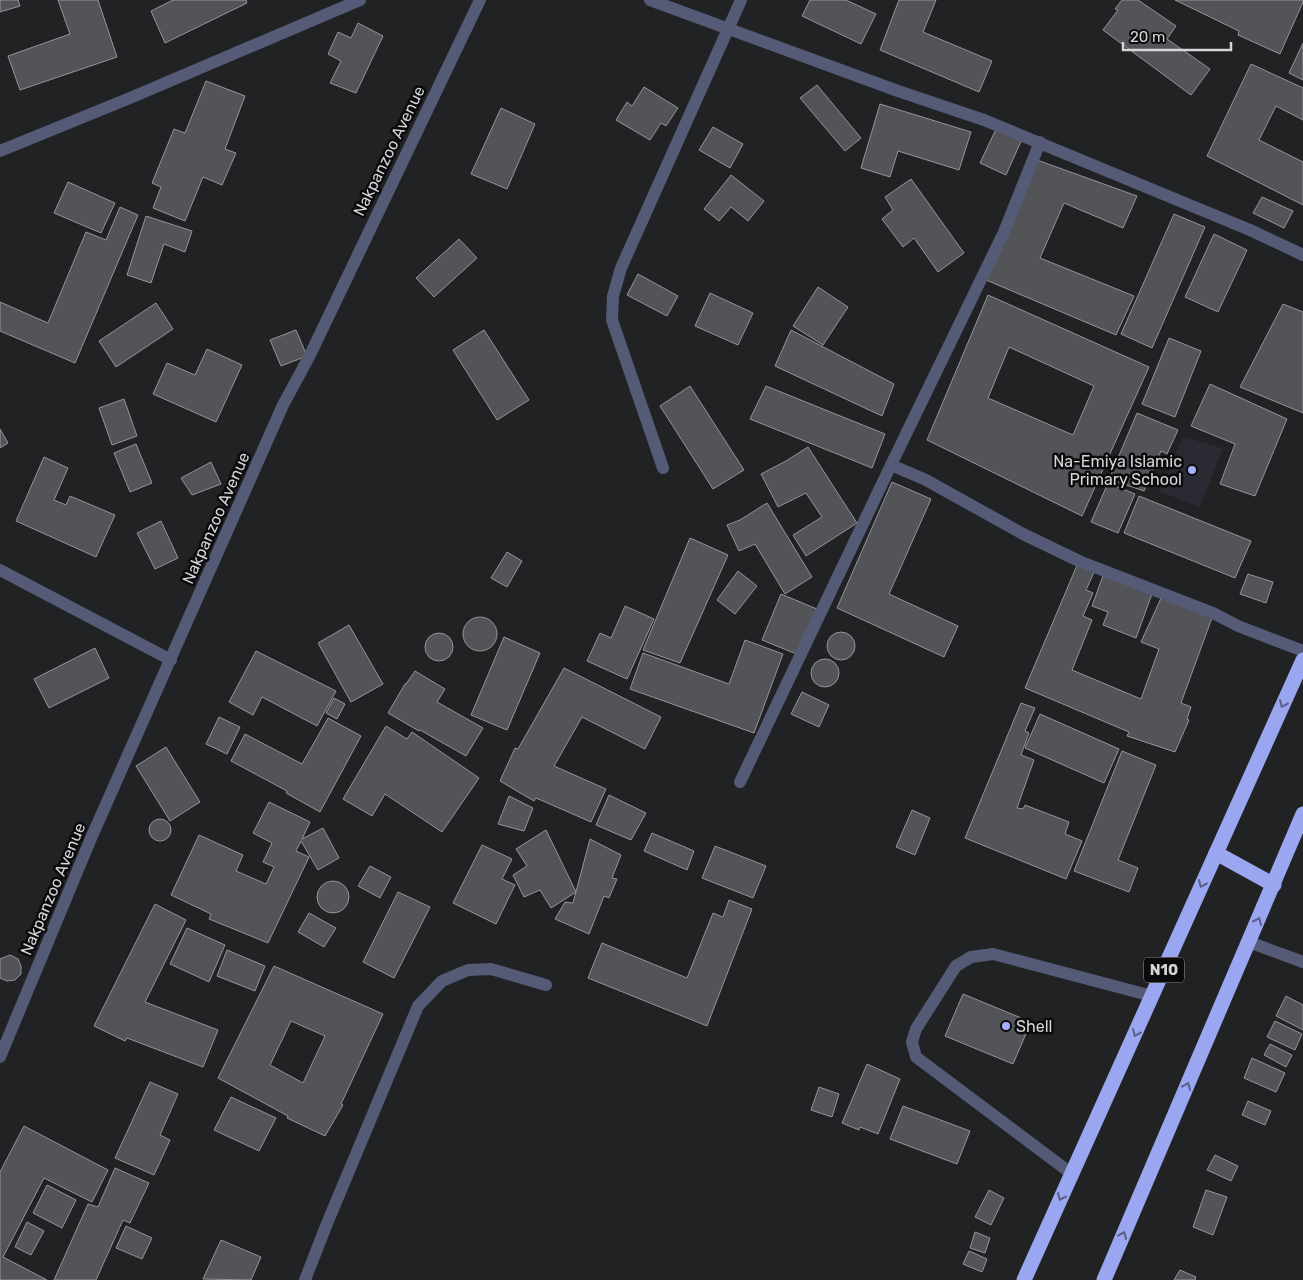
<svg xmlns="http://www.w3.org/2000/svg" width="1303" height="1280" viewBox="0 0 1303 1280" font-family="Rubik,sans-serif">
	<rect width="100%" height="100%" fill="#212224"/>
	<!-- built -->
	<path fill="#292a32" d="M1183 437 1223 448 1200 507 1160 492Z"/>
	<!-- building -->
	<g fill="#535457" stroke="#959599" fill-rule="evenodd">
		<path d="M0 0H18L20 6 0 12Z"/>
		<path d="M58 0H98L117 57 20 90 8 56 70 34Z"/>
		<path d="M173 0H246L247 3 165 43 151 11Z"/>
		<path d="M810 0H846L876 14 861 44 802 16Z"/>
		<path d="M899 0H936L923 32 992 61 979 92 880 50Z"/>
		<path d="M1122 0H1138L1176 26 1167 39 1210 69 1191 95 1103 30 1118 10 1115 9Z"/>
		<path d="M1175 0H1303V2L1280 54 1238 35 1239 31Z"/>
		<path d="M358 23 383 36 356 93 330 83 341 61 328 54 338 32 351 38Z"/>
		<path d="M1303 43V80L1289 73Z"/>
		<path d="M1251 64 1303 88V120L1276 106 1259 140 1303 162V205L1207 156Z"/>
		<path d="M206 81 245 96 225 149 236 153 222 185 203 177 185 221 153 208 161 187 152 183 174 129 185 133Z"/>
		<path d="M817 85 861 138 845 151 800 98Z"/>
		<path d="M644 87 678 108 666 126 661 123 650 140 616 120 627 102 632 106Z"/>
		<path d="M880 104 971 132 959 170 898 151 890 177 861 168Z"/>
		<path d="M501 108 535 124 507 189 471 174Z"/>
		<path d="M713 127 743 144 730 168 699 150Z"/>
		<path d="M997 127 1022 139 1006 175 980 163Z"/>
		<path d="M1037 160 1137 196 1123 228 1064 203 1040 258 1134 296 1116 335 986 280Z"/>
		<path d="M731 175 764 201 748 221 731 207 719 221 704 209Z"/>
		<path d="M911 179 964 253 938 272 914 238 903 247 882 219 893 210 885 197Z"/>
		<path d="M68 182 115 203 101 233 54 213Z"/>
		<path d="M1262 197 1293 211 1284 228 1253 213Z"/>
		<path d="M120 207 138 215 75 363 0 331V302L48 323 86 232 106 240Z"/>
		<path d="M1174 214 1205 227 1152 348 1121 334Z"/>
		<path d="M146 216 192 231 185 252 164 244 151 283 127 275Z"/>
		<path d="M1214 234 1247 250 1218 312 1185 297Z"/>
		<path d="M459 239 477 258 434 297 416 278Z"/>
		<path d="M638 274 678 296 667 316 627 295Z"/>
		<path d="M818 287 848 307 823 345 793 326Z"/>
		<path d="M710 293 753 313 738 345 695 326Z"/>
		<path d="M988 295 1149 367 1082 516 927 440ZM1009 347 1094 386 1073 435 988 398Z"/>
		<path d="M156 303 173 329 116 367 99 341Z"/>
		<path d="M1283 304 1303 312V413L1240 387Z"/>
		<path d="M296 330 307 356 281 366 270 340Z"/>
		<path d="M484 330 529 400 497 420 453 350Z"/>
		<path d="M791 330 894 384 882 416 775 366Z"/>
		<path d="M1169 338 1201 351 1175 417 1142 404Z"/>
		<path d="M207 349 242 365 216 422 153 394 167 363 195 375Z"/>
		<path d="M1210 384 1287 419 1255 496 1220 484 1235 444 1191 426Z"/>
		<path d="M690 386 744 470 713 489 660 406Z"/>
		<path d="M766 386 885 434 872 468 750 419Z"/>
		<path d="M124 399 137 436 112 445 99 408Z"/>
		<path d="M1137 413 1178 430 1167 454 1161 451 1144 491 1109 479Z"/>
		<path d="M0 429 8 443 0 448Z"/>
		<path d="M136 444 152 483 130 492 114 453Z"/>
		<path d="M808 447 857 523 806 556 793 535 822 517 806 493 778 507 761 474 786 461Z"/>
		<path d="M44 457 68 468 54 500 66 505 70 496 115 515 96 557 16 521Z"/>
		<path d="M211 462 221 484 192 495 181 478Z"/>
		<path d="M892 482 931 499 889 594 958 626 944 657 837 608Z"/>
		<path d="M1108 483 1135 494 1118 533 1091 522Z"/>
		<path d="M1139 496 1251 541 1235 578 1124 533Z"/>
		<path d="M767 503 812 577 785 594 755 544 739 551 727 525 740 520Z"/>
		<path d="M161 521 178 558 155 569 137 533Z"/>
		<path d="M690 538 728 555 680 663 643 650Z"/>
		<path d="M507 552 522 561 507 587 491 578Z"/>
		<path d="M1078 563 1095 570 1086 590 1093 593 1083 616 1092 620 1072 670 1141 699 1159 649 1141 642 1162 596 1213 615 1181 703 1191 707 1187 719 1189 720 1175 752 1127 736 1129 732 1025 688Z"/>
		<path d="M738 571 757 586 735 614 717 600Z"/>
		<path d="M1104 573 1153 591 1136 638 1103 625 1108 612 1092 606Z"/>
		<path d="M1248 574 1273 582 1266 603 1240 594Z"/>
		<path d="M781 594 817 609 799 655 762 640Z"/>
		<path d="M625 606 654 619 627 679 587 661 600 633 611 638Z"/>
		<circle cx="480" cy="634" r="17"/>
		<path d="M349 625 383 684 351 702 318 643Z"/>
		<circle cx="841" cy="646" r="14"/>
		<circle cx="439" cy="647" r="14"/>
		<path d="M504 637 540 653 507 730 471 715Z"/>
		<path d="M745 640 783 654 754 733 630 689 643 653 729 684Z"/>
		<path d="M95 648 109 678 49 708 34 679Z"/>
		<path d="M256 651 336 691 317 726 262 697 253 715 229 702Z"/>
		<circle cx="825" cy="673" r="14"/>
		<path d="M564 668 661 717 645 749 582 717 554 766 606 789 591 822 536 798 534 801 500 781 515 748 518 749Z"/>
		<path d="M415 671 445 689 437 702 483 728 466 756 420 730 419 731 388 713 405 684H406Z"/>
		<path d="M802 692 829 705 819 727 791 714Z"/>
		<path d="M334 698 345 704 337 719 326 713Z"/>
		<path d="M1021 703 1035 708 1025 731 1029 733 1021 755 1034 760 1017 808 1023 809 1025 805 1069 822 1065 834 1082 841 1066 879 965 838Z"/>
		<path d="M1040 714 1119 749 1104 783 1025 748Z"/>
		<path d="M219 717 240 727 227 754 206 744Z"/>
		<path d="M328 718 361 736 320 812 286 793 287 791 231 761 245 734 302 764Z"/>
		<path d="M386 726 407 739 412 732 479 778 442 832 385 794 372 816 343 799Z"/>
		<path d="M166 747 200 802 170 821 136 766Z"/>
		<path d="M1122 751 1156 765 1118 860 1138 868 1129 892 1074 871Z"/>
		<path d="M609 795 646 813 631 840 596 825Z"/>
		<path d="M509 796 533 808 524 831 498 824Z"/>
		<path d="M269 802 310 822 302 839 323 828 339 858 318 870 301 841 296 851 309 857 268 943 209 919 211 914 171 895 199 835 243 855 236 871 266 884 274 867 263 862 272 843 253 833Z"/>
		<path d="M912 810 930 818 915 855 896 847Z"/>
		<circle cx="160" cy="830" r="11"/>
		<path d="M546 830 576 892 551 908 540 890 524 897 513 875 527 866 516 849Z"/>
		<path d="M652 833 694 851 687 870 644 851Z"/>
		<path d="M590 839 621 855 612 878 617 879 609 898 604 896 589 934 555 919 565 902 573 903Z"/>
		<path d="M482 845 512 859 502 879 515 885 496 924 453 903Z"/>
		<path d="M715 846 766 866 753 898 702 878Z"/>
		<path d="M370 866 391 877 380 898 358 886Z"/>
		<circle cx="333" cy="897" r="16"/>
		<path d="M398 892 430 907 394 978 363 962Z"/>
		<path d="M729 900 752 909 707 1026 588 978 602 943 687 978 713 913 723 917Z"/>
		<path d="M155 904 186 920 145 1002 218 1030 203 1067 127 1038 125 1041 94 1026Z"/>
		<path d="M309 913 336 928 324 947 298 932Z"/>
		<path d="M187 928 225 945 209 982 170 964Z"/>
		<path d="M227 950 265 966 255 991 217 976Z"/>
		<path d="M10 955 18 959 21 966V974L15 980 7 981 0 978V959Z"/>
		<path d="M274 966 383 1014 341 1104 343 1105 325 1136 287 1118 288 1116 218 1078ZM291 1021 325 1036 303 1083 270 1065Z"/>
		<path d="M963 994 1031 1022 1013 1064 945 1036Z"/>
		<path d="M1286 996 1303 1005V1030L1276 1016Z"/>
		<path d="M1275 1021 1302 1034 1295 1050 1267 1037Z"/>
		<path d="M1270 1044 1292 1055 1286 1067 1264 1055Z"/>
		<path d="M1252 1058 1285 1073 1276 1092 1244 1078Z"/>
		<path d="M867 1064 900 1079 878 1134 860 1127 859 1130 842 1123Z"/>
		<path d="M150 1082 178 1094 160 1135 170 1140 154 1175 115 1158Z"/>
		<path d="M819 1087 839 1094 832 1117 811 1110Z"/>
		<path d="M231 1097 276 1118 259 1151 214 1130Z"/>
		<path d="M1248 1101 1271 1111 1265 1125 1242 1115Z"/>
		<path d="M903 1106 970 1131 957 1164 890 1139Z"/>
		<path d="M24 1126 108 1170 92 1202 44 1178 3 1257 47 1280H0V1172Z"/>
		<path d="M1215 1155 1238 1166 1231 1181 1207 1170Z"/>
		<path d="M115 1168 149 1183 130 1223 123 1220 96 1280H54L88 1204 98 1207Z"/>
		<path d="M47 1185 76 1200 62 1228 33 1213Z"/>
		<path d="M989 1190 1004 1198 991 1225 975 1217Z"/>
		<path d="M1206 1190 1227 1197 1213 1235 1193 1227Z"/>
		<path d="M27 1222 44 1231 31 1255 15 1247Z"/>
		<path d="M126 1226 152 1238 142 1259 116 1248Z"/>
		<path d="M975 1232 990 1238 985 1253 970 1248Z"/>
		<path d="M221 1240 261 1257 251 1280 203 1279Z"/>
		<path d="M969 1251 987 1259 982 1272 963 1264Z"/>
		<path d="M1180 1270 1196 1277 1195 1280H1174Z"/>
	</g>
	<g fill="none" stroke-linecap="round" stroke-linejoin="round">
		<!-- minor -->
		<g stroke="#555a77" stroke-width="12">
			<path d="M650 0 898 91 984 120 1250 230 1303 255"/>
			<path d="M1040 142 1004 232 891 465 926 480 1023 534 1079 561 1213 613 1238 626 1303 651"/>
			<path d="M0 151 130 98 360 0"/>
			<path d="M663 468 612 320 613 296 621 268 741 0"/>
			<path d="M0 570 171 660"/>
			<path d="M740 782 891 465"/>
			<path d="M1249 942 1303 962"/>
			<path d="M0 1057 92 836 283 405 309 357 480 0"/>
			<path d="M1072 1174 916 1057 912 1042 916 1029 956 966 971 957 993 954 1152 996"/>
			<path d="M305 1280 326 1226 418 1006 442 981 468 970 491 969 546 985"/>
		</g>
		<!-- highway -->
		<g stroke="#9ba6f0" stroke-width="15">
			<path d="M1216 853 1274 885"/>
			<path d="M1024 1280 1303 660"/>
			<path d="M1104 1280 1303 814"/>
		</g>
	</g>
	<!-- one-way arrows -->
	<defs><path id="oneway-chevron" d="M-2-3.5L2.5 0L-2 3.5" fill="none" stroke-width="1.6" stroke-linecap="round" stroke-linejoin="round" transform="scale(1.25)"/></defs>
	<g stroke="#5a608a">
		<use href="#oneway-chevron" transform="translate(1283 704) rotate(114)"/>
		<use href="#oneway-chevron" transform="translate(1202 884) rotate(114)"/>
		<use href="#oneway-chevron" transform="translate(1258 921) rotate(-66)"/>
		<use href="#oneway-chevron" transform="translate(1136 1033) rotate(114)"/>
		<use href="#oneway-chevron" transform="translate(1187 1086) rotate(-67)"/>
		<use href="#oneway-chevron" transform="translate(1061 1197) rotate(114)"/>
		<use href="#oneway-chevron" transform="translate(1123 1235) rotate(-67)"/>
	</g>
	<!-- markers -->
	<g fill="#a6b1fc" stroke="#0b0b0d" stroke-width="2">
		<circle cx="1192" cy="470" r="5"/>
		<circle cx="1006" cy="1026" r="5"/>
	</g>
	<g text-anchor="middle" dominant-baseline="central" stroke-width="5" stroke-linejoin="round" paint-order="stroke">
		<!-- shield labels -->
		<rect fill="#0b0b0d" stroke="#98999b" stroke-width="1" x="1144" y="957.5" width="40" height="25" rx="4"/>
		<g font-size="15" font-weight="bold" fill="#d5d6d8">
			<text x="1164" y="970">N10</text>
		</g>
		<!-- street labels -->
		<g font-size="16" fill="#d5d6d8" stroke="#0b0b0d">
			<text transform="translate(389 151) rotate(-64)">Nakpanzoo Avenue</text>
			<text transform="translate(216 518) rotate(-66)">Nakpanzoo Avenue</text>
			<text transform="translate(53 889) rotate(-67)">Nakpanzoo Avenue</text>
		</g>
		<!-- poi labels -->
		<g font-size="16" fill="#d5d6d8" stroke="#0b0b0d" text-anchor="end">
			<text x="1182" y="461">Na-Emiya Islamic<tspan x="1182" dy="18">Primary School</tspan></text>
			<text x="1016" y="1026" text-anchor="start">Shell</text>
		</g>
	</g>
	<!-- scale -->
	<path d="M1123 42v8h108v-8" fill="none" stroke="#d5d6d8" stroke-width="2.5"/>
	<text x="1130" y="42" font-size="15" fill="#d5d6d8" stroke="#0b0b0d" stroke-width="4" paint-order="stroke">20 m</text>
</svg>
